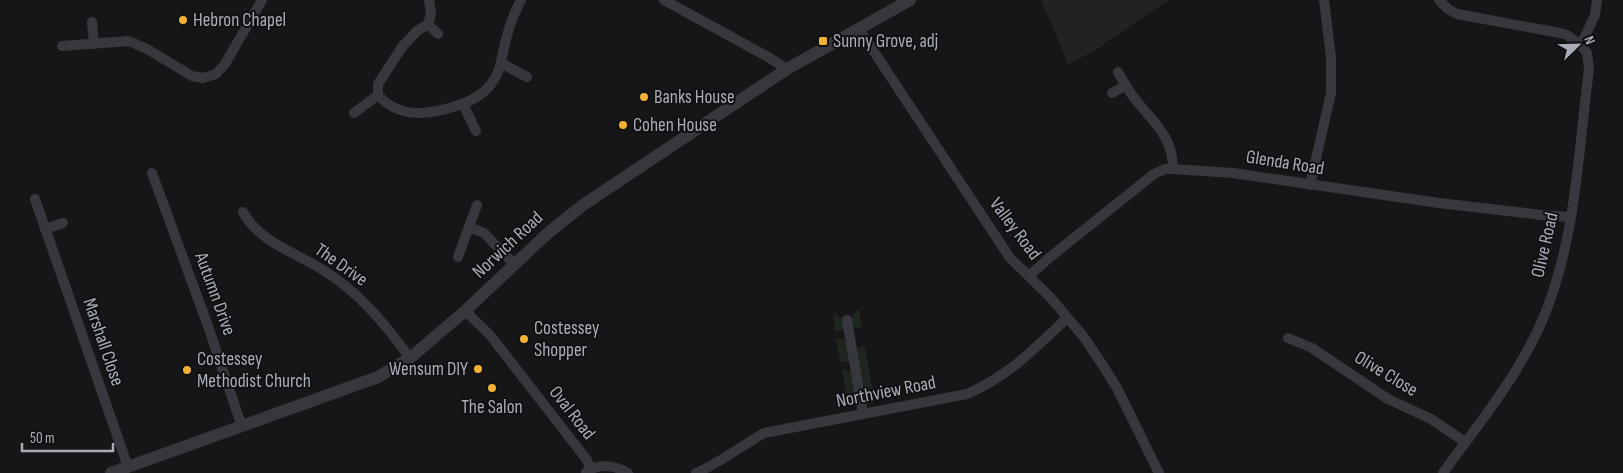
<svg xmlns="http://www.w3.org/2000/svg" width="1623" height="473" viewBox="0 0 1623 473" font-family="'Sofia Sans Condensed',sans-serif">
	<rect width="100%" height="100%" fill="#161618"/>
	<!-- built -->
	<path fill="#222225" d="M1041 0H1169L1094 51 1068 64Z"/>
	<!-- green -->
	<g fill="#1e261f">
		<path d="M859 309 862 327 853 328 851 317Z"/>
		<path d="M833 313 842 318 845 329 835 331Z"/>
		<path d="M836 338 846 340 850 363 840 361Z"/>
		<path d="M865 346 874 399 869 403 864 396 856 348Z"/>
		<path d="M842 368 851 373C853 383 859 397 851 405L847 404Z"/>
	</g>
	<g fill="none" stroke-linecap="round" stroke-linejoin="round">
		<!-- minor -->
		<g stroke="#37383d" stroke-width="10">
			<path d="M429 0 431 14 428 24 417 31 402 47 378 84V95C399 119 429 115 456 106 469 102 484 94 492 83 502 69 502 52 507 36 510 23 515 11 521 0"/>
			<path d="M664 0 768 57 787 69"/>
			<path d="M1439 0 1448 9 1457 14 1560 33 1567 35 1581 45"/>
			<path d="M92 22 94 44"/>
			<path d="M428 24 438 34"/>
			<path d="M859 29 1010 258 1050 297 1083 336 1098 358 1117 388 1159 473"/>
			<path d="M62 46 129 41 147 49 192 76 203 78 216 74 225 64 262 0"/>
			<path d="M501 63 527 77"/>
			<path d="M1118 72C1123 81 1128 90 1135 99 1153 122 1173 136 1173 169"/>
			<path d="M1112 93 1126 85"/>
			<path d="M463 104 476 131"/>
			<path d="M354 113 378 95"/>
			<path d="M152 173 208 326 242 427"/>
			<path d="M1310 185 1331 93V57L1324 0"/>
			<path d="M35 199 128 467"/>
			<path d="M243 212C260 243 295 252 323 270 359 292 386 325 410 358"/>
			<path d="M469 227 484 233 514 264"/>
			<path d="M45 229 63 223"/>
			<path d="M458 257 477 205"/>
			<path d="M1029 276 1049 258 1154 174 1165 169H1173L1233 173 1439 203 1542 215 1570 217"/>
			<path d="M465 311 490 335 587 460 591 469"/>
			<path d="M847 320 863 414"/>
			<path d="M1288 338 1312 348 1388 399 1431 419 1465 442"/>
			<path d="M586 472C599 463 615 465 628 473"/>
			<path d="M696 473C720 463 741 446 764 433L967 394C1010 375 1034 349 1067 318"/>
			<path d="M1443 473C1477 426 1519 375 1542 321 1576 242 1578 153 1589 69L1587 53 1581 45 1595 15 1597 0"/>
		</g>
		<!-- tertiary -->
		<path stroke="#37383d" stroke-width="12" d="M111 473 342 390 378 377 410 358 465 311 548 233 583 205 787 69 910 0"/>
	</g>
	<!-- markers -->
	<g fill="#f2b134" stroke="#111113" stroke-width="2">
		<circle cx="183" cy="20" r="5"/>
		<rect x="818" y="36" width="10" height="10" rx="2.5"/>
		<circle cx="644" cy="97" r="5"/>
		<circle cx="623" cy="125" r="5"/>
		<circle cx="524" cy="339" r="5"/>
		<circle cx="478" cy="369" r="5"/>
		<circle cx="187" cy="370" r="5"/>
		<circle cx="492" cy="388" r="5"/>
	</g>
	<g text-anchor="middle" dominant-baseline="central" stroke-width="4" stroke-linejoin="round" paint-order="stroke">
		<!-- poi labels -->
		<g font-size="19" fill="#a8adb8" stroke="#111113" text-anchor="start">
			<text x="193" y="20">Hebron Chapel</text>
			<text x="833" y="41">Sunny Grove, adj</text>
			<text x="654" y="97">Banks House</text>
			<text x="633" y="125">Cohen House</text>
			<text x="534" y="328">Costessey<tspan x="534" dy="22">Shopper</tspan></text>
			<text x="197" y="359">Costessey<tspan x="197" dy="22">Methodist Church</tspan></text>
			<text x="468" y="369" text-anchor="end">Wensum DIY</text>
			<text x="492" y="407" text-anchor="middle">The Salon</text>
		</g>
		<!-- street labels -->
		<g font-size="19" fill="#a8adb8" stroke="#111113">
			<text transform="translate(1285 163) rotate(9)">Glenda Road</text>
			<text transform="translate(1015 229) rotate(53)">Valley Road</text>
			<text transform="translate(508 245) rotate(-43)">Norwich Road</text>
			<text transform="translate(1545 245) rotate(-77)">Olive Road</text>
			<text transform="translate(341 265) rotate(35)">The Drive</text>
			<text transform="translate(215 294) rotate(70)">Autumn Drive</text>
			<text transform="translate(103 342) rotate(71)">Marshall Close</text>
			<text transform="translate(1386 374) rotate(31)">Olive Close</text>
			<text transform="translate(886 392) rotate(-11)">Northview Road</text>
			<text transform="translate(572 413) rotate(52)">Oval Road</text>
		</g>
	</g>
	<!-- north arrow -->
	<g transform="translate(1578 45) rotate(67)" stroke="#111113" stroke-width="4" paint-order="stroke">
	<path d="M0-4L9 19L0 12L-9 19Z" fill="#a8adb8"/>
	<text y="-8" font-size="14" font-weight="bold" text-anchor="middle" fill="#a8adb8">N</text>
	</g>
	<!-- scale -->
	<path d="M22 443v8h91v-8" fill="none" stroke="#a8adb8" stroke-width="2.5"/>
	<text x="30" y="443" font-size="15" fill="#a8adb8" stroke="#111113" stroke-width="4" paint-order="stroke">50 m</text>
</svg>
